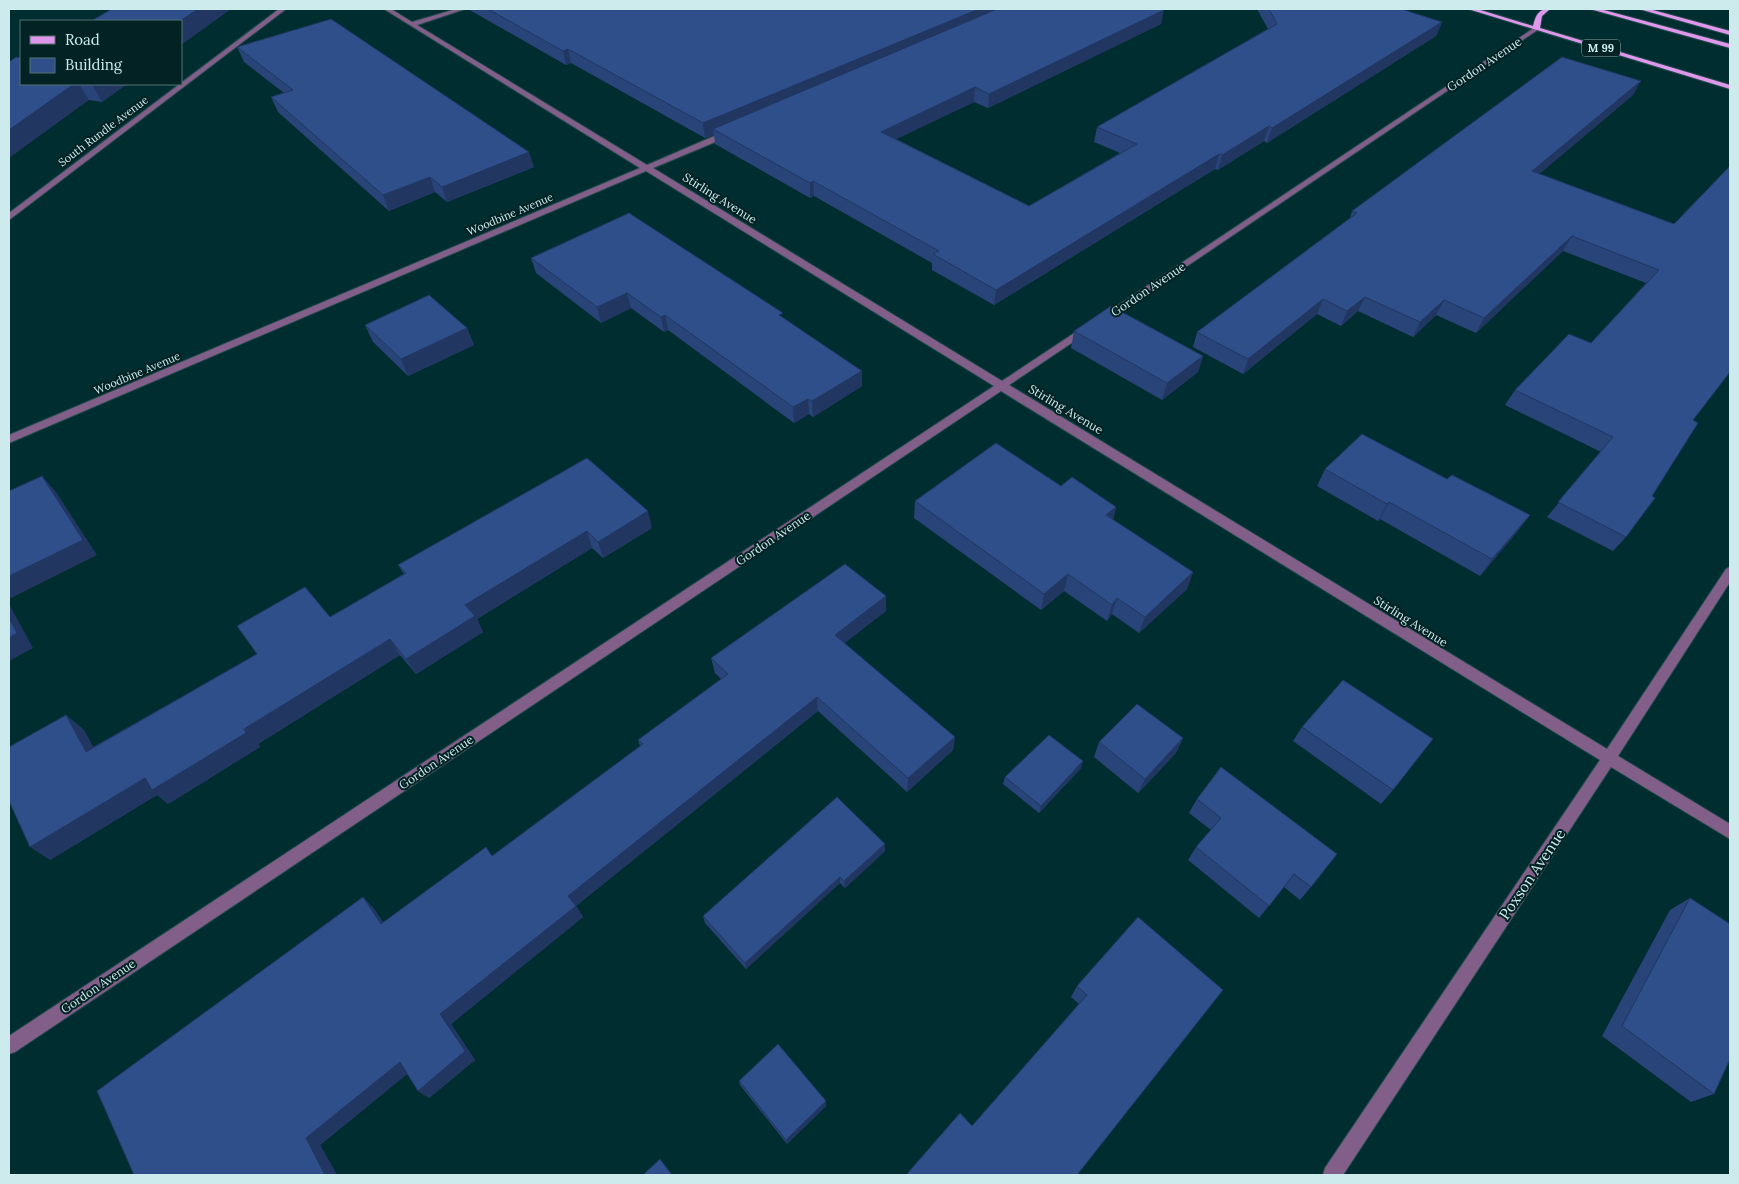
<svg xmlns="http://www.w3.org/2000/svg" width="1739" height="1184" viewBox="0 0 1739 1184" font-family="Lora,serif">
	<rect width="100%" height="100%" fill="#002d30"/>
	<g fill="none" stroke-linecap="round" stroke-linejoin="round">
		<defs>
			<g id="minor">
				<path d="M279 9H286L9 220V213Z"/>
				<path d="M384 9H391L412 22 456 9H465L417 25 647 165 726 131H732V135L653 168 1002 381 1082 328H1088V332L1009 385 1607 749 1726 569 1730 567V582L1618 756 1730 824V839L1611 767 1343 1175H1323L1325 1168 1600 760 1001 391 15 1052 9 1054V1036L994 386 646 171 9 443V435L640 168Z"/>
				<path d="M1534 28 1539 29 1107 320 1104 321 1099 318Z"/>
			</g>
			<g id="major">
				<path d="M1468 9H1477L1533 26C1536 15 1538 9 1550 9L1542 16 1540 28 1730 85V89Z"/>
				<path d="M1590 9H1600L1730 44V48Z"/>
				<path d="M1639 9H1649L1730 31V35Z"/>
			</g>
		</defs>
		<!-- minor casing -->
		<use href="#minor" stroke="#214b4e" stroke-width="2"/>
		<!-- major casing -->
		<use href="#major" stroke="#214b4e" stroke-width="2"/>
		<!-- minor -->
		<use href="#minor" fill="#825f88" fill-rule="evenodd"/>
		<!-- major -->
		<use href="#major" fill="#df96eb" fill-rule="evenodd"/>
	</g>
	<!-- wall -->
	<g fill="#284478">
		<path d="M468 9H1161V24L988 108 974 102 896 139 1029 206 1120 153 1094 142 1097 127 1268 29 1257 9H1401L1442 22 1436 36 1267 143 1264 141 1218 170 1215 169 994 305 932 270V263L814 196 810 198 715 144 714 135 705 138 571 63 566 65Z"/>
		<path d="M237 47 534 167 447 202 435 192 389 211 278 112 271 97 284 93 244 62Z"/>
		<path d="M21 84H127L102 102 89 100Z"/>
		<path d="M1633 95 1539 174 1674 224 1693 420 1626 537 1613 551 1547 517 1601 452 1505 405 1515 390 1591 343 1646 283 1563 251 1476 333 1436 315 1413 337 1358 311 1341 326 1317 314 1243 374 1193 347 1197 332 1350 218 1352 211Z"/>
		<path d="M531 258 783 318 862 386 813 417 809 414 794 423 668 330 664 332 631 308 601 323 536 273Z"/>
		<path d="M365 325 467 328 474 345 408 376 373 342Z"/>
		<path d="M1074 331 1203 356 1198 372 1162 400 1071 348Z"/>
		<path d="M587 458 652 528 603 558 592 548 477 619 483 632 416 674 400 655 258 744 260 747 168 804 157 795 50 860 66 715 84 730 93 747 257 654 330 617 404 574 398 565Z"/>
		<path d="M1325 469 1447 479 1530 515 1517 532 1480 576 1380 519 1378 521 1317 486Z"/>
		<path d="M1061 486 1116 507 1113 520 1193 572 1187 589 1139 633 1112 614 1107 621 1064 591 1041 610 914 518 915 501Z"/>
		<path d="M886 611 844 643 955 737 953 750 907 792 818 711 576 906 583 917 451 1024 475 1060 429 1098 418 1091 407 1074 320 1145 337 1175H134L363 897 374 909 383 922 492 856 640 746 638 740 721 679 715 673 711 658Z"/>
		<path d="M1302 727 1393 790 1381 804 1293 741Z"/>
		<path d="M1183 738 1176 753 1138 793 1094 757 1099 742Z"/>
		<path d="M1081 768 1039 813 1003 784 1005 777Z"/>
		<path d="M1197 799 1311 887 1300 900 1284 887 1259 918 1188 860 1196 847 1211 830 1189 813Z"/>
		<path d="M885 851 845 888 840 883 746 969 705 923 703 916Z"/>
		<path d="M1690 898 1714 1094 1691 1102 1602 1036 1670 910Z"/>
		<path d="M1077 986 1223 990 906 1175 972 1126 1079 1004 1071 997Z"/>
		<path d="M739 1081 826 1106 787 1144 740 1085Z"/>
	</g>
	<!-- shaded-wall -->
	<g fill="#213761">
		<path d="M198 9H231L181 45V21H180Z"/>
		<path d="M979 9H1011L713 129 714 135 705 138 703 123Z"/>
		<path d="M1164 10 1161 24 988 108 989 94Z"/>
		<path d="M1442 22 1436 36 1267 143 1272 128Z"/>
		<path d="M568 49 571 63 566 65 563 51Z"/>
		<path d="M1641 81 1633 95 1525 186 1532 171Z"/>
		<path d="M74 84H79L89 100 9 158V130Z"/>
		<path d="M92 84H127L102 102Z"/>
		<path d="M975 87 974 102 880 147 881 132Z"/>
		<path d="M1269 126 1264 141 1218 170 1222 155Z"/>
		<path d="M529 152 534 167 447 202 442 187Z"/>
		<path d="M1219 154 1215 169 994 305 996 290Z"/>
		<path d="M430 177 435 192 389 211 383 195Z"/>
		<path d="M813 181 814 196 810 198V183Z"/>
		<path d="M1572 236 1563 251 1476 333 1484 318Z"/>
		<path d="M627 293 631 308 601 323 597 307Z"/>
		<path d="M1365 297 1358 311 1341 326 1347 311Z"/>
		<path d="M1323 299 1317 314 1243 374 1248 359Z"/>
		<path d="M1444 300 1436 315 1413 337 1420 322Z"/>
		<path d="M665 315 668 330 664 332 661 317Z"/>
		<path d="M467 328 474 345 408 376 401 359Z"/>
		<path d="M1203 356 1198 372 1162 400 1167 383Z"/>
		<path d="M862 371V386L813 417 812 401Z"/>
		<path d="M808 399 809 414 794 423 793 407Z"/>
		<path d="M42 476 56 492 97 555 9 599V576Z"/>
		<path d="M1389 502 1380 519 1378 521 1387 504Z"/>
		<path d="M1116 507 1112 523 1106 515Z"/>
		<path d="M648 511 652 528 603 558 598 542Z"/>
		<path d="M1530 515 1517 532 1480 576 1492 559Z"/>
		<path d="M587 531 592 548 477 619 483 632 416 674 406 659 465 605Z"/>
		<path d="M1193 572 1187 589 1139 633 1145 617Z"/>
		<path d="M1068 574 1064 591 1041 610 1044 594Z"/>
		<path d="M886 596V611L836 650 835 635Z"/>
		<path d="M1117 598 1112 614 1107 621 1112 605Z"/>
		<path d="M9 604 33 648 9 661Z"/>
		<path d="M390 639 400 655 258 744 260 747 168 804 157 795 50 860 30 847 145 778Z"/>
		<path d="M817 697 818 711 576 906 583 917 451 1024 475 1060 429 1098 418 1091 440 1014 568 896Z"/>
		<path d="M66 715 84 730 103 766 86 752Z"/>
		<path d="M955 737 953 750 907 792 908 778Z"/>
		<path d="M1183 738 1176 753 1138 793 1145 779Z"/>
		<path d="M1083 761 1081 768 1039 813 1041 806Z"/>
		<path d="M885 844V851L845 888 844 881Z"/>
		<path d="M840 877V883L746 969 745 963Z"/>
		<path d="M363 897 374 909 392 935 381 924Z"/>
		<path d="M400 1062 412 1070 320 1145 337 1175H325L306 1138Z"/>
		<path d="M826 1101V1106L787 1144 786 1140Z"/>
	</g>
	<!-- building -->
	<g fill="#2f4f8b" stroke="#213761">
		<path d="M112 9H198L180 21H91Z"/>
		<path d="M488 9H979L703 123 568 49 563 51Z"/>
		<path d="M997 9H1161L1164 10 989 94 975 87 881 132 1029 206 1137 144 1097 127 1277 24 1269 9H1401L1442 22 1272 128 1269 126 1222 155 1219 154 996 290 933 254 939 251 813 181 810 183 713 129Z"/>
		<path d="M331 19 529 152 442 187 430 177 383 195 271 97 293 90 237 47Z"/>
		<path d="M16 57 21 58V84H74L9 130V62Z"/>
		<path d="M1562 57 1641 81 1532 171 1674 224 1730 166V372L1693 420 1698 423 1652 496 1655 498 1626 537 1558 502 1613 437 1515 390 1569 334 1591 343 1659 270 1572 236 1484 318 1444 300 1420 322 1365 297 1347 311 1323 299 1248 359 1197 332 1357 213 1352 211Z"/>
		<path d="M629 213 783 313 779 315 862 371 812 401 808 399 793 407 665 315 661 317 627 293 597 307 531 258Z"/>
		<path d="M429 295 467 328 401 359 365 325Z"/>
		<path d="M1111 306 1203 356 1167 383 1074 331Z"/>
		<path d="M1362 434 1447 479 1452 475 1530 515 1492 559 1389 502 1387 504 1325 469Z"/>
		<path d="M996 443 1061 486 1072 477 1116 507 1106 515 1193 572 1145 617 1117 598 1112 605 1068 574 1044 594 915 501Z"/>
		<path d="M587 458 648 511 598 542 587 531 465 605 475 616 406 659 390 639 244 729 246 733 152 790 145 778 30 847 9 801V747L66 715 86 752 257 654 237 626 305 587 330 617 406 573 398 565Z"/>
		<path d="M42 476 83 540 9 576V491Z"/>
		<path d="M845 564 886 596 835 635 955 737 908 778 817 697 568 896 576 906 440 1014 465 1051 418 1091 400 1062 306 1138 325 1175H134L97 1091 363 897 381 924 486 847 492 856 643 744 638 740 728 674 711 658Z"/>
		<path d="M9 618 17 633 9 638Z"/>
		<path d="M1343 680 1433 739 1393 790 1302 727Z"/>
		<path d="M1137 704 1183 738 1145 779 1099 742Z"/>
		<path d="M1049 735 1083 761 1041 806 1005 777Z"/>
		<path d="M1221 767 1337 854 1311 887 1294 874 1269 906 1196 847 1221 818 1197 799Z"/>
		<path d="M837 797 885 844 844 881 840 877 745 963 703 916Z"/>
		<path d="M1690 898 1730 924V1059L1714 1094 1622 1026Z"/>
		<path d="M1138 917 1223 990 1077 1175H906L960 1113 972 1126 1087 995 1077 986Z"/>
		<path d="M778 1044 826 1101 786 1140 739 1081Z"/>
		<path d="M660 1159 672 1175H643Z"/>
	</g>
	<g text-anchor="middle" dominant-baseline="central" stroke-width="4" stroke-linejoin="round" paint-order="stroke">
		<!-- shield labels -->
		<rect fill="#032224" stroke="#90aeb0" stroke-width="1" x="1582" y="39.5" width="38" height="17" rx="4"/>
		<g font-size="11" font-weight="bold" fill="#cdeaec">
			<text x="1601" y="48">M 99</text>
		</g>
		<!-- far-street labels -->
		<g font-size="11" fill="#cdeaec" stroke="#032224">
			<text transform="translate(103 131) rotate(-37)">South Rundle Avenue</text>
			<text transform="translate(510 214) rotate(-23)">Woodbine Avenue</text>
			<text transform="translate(137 373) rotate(-23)">Woodbine Avenue</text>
		</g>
		<!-- street labels -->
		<g font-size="12" fill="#cdeaec" stroke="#032224">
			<text transform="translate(1484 64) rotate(-34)">Gordon Avenue</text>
			<text transform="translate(720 198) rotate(32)">Stirling Avenue</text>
			<text transform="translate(1148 289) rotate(-34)">Gordon Avenue</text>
			<text transform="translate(1066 409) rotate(31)">Stirling Avenue</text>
			<text transform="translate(773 538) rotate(-34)">Gordon Avenue</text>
			<text transform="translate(1411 621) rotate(32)">Stirling Avenue</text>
			<text transform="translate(436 762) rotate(-34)">Gordon Avenue</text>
			<text transform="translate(98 986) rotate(-34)">Gordon Avenue</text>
		</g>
		<!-- near-street labels -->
		<g font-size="15" fill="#cdeaec" stroke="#032224">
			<text transform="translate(1532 874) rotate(-56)">Poxson Avenue</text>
		</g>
	</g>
	<!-- border -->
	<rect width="1739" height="1184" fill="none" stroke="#cdeaec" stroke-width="20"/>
	<!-- legend -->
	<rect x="20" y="20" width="162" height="65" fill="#032224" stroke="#547274"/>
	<rect x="30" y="36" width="25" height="8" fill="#df96eb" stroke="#547274"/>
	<text x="65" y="45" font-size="15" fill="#cdeaec">Road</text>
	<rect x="30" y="58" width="25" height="15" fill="#2f4f8b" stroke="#547274"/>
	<text x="65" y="70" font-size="15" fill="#cdeaec">Building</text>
</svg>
